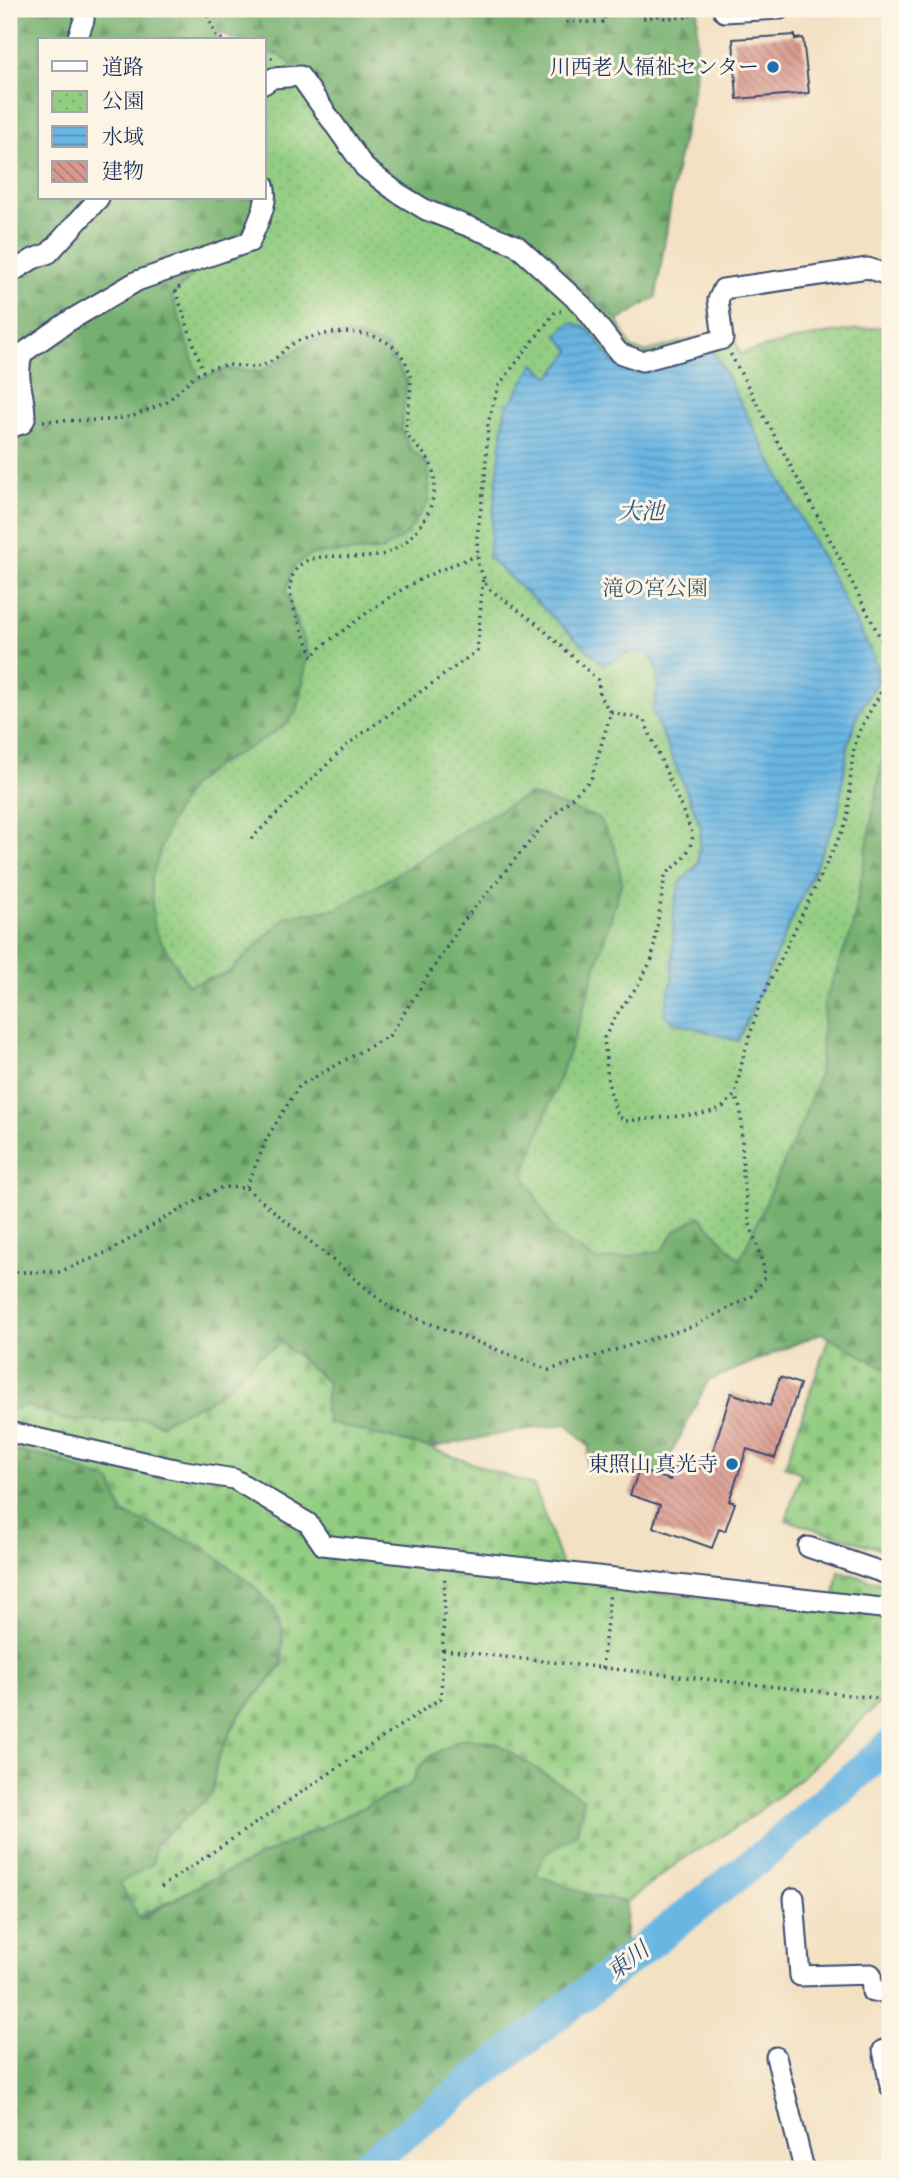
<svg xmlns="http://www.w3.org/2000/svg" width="899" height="2178" viewBox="0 0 899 2178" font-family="Alegreya,'Noto Serif JP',serif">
	<defs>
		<pattern id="forest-firs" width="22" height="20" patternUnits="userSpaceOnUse" patternTransform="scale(1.75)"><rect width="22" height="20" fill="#76b070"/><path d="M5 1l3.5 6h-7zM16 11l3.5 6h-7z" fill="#60905f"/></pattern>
		<pattern id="cemetery-stones" width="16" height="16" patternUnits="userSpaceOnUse" patternTransform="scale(1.75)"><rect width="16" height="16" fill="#93cd82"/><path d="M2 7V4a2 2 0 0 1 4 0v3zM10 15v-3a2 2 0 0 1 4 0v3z" fill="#7eb073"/></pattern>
		<pattern id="park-dots" width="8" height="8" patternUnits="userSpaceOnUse" patternTransform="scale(1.75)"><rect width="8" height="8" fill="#93cd82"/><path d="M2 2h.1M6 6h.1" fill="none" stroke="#7eb073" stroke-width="1.8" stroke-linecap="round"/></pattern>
		<pattern id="water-rules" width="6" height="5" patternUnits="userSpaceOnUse" patternTransform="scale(1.75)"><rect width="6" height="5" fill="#69b6e3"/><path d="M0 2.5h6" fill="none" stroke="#5694bb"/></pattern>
		<pattern id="building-back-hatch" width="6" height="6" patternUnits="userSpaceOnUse" patternTransform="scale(1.75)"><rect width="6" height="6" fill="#d9988d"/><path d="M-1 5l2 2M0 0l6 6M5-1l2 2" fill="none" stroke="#af7c76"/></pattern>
	</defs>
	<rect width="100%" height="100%" fill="#fcf5e5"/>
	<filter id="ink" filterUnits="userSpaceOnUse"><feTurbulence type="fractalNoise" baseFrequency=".0143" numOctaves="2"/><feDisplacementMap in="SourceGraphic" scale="14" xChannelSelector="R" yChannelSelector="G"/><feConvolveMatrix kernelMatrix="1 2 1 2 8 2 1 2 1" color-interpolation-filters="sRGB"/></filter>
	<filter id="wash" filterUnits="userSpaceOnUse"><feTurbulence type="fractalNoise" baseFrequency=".00686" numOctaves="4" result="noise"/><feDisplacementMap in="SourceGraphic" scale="28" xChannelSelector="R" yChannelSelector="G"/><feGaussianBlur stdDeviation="1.57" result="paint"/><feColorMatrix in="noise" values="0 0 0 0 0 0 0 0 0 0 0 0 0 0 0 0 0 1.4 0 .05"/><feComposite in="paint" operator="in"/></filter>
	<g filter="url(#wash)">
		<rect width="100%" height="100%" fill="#f3e1c3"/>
		<!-- forest -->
		<g fill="url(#forest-firs)" stroke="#487067" stroke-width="2">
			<path d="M9 9H698L695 82 676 170 656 297 618 321 561 271 493 226 384 175 278 54 264 52V40H235L221 33 215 40H40V198H258C247 228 244 240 211 249L194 274 172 296 226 369 260 372 311 341 352 334 385 346 407 382 401 430 411 449 428 465 429 501 407 534 381 551 312 554 286 591 308 653 298 709 287 724 263 740 154 929 188 985 228 973 287 916 336 909 397 874 472 825 529 794 599 818 615 848 622 881 577 1030 524 1174 662 1251 675 1231 700 1216 740 1259 819 1075 825 1000 852 930 890 717V1372L821 1333 708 1381 660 1476 635 1467H587L589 1447 567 1424 521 1430 430 1448 329 1423 324 1409 255 1359 227 1388 210 1400 159 1424 144 1418 117 1421H69L26 1406 9 1410Z"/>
			<path d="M9 1451 50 1457 111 1482 123 1513 205 1548 252 1585 274 1609 283 1630 282 1666 238 1716 217 1760 212 1794 155 1844 153 1864 121 1883 140 1919 212 1879 410 1785 418 1768 430 1755 464 1738 496 1743 584 1799 577 1833 544 1855 593 1896 627 1902 625 1955 458 2079 340 2169H9Z"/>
		</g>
		<!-- cemetery -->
		<g fill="url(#cemetery-stones)" stroke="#577e70" stroke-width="2">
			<path d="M829 1337 890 1372V1552L786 1520 801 1473 785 1466Z"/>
			<path d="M282 1343 328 1383 324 1409 329 1423 430 1448 534 1486 567 1580 638 1587 646 1592 833 1609 839 1571 890 1586V1693L802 1777 746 1821 680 1861 627 1902 593 1896 536 1875 544 1855 577 1833 584 1799 496 1743 464 1738 430 1756 418 1768 410 1785 212 1879 139 1917 120 1883 153 1864 155 1844 212 1794 217 1760 239 1716 282 1666 283 1630 274 1609 253 1585 205 1548 123 1513 111 1482 50 1457 9 1451V1410L26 1406 69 1421H117L144 1418 160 1424 210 1400 227 1388 255 1359Z"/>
		</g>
		<!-- park -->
		<path fill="url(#park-dots)" stroke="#577e70" stroke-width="2" d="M264 52C277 54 287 56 293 69L354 142 384 175 493 226 561 271 618 321 632 349 645 352 701 337 734 335 740 354C788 341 834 330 883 327L890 512V717L852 930 825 1000 819 1075 802 1122 740 1260 700 1216 675 1231 662 1251 598 1261 556 1235 524 1174 577 1030 622 881 615 848 599 818 529 794 472 825 397 874 336 909 287 916 228 973 188 985 154 929 151 880 169 824 190 787 217 765 263 740 287 724 298 709 308 653 286 591 294 566 312 554 381 551 407 534 429 501 428 465 411 449 401 430 407 382 385 346 352 334 311 341 260 372 226 369 199 379 172 296 194 274 211 249 229 244 247 227 264 198Z"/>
		<!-- water -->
		<path fill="url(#water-rules)" stroke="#4272a0" stroke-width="2" d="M570 323C602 325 601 365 630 373 647 377 695 356 713 350L873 655 876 666 877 681 858 714 848 744 838 815 738 1041 672 1021 664 1014 672 979 674 907 680 883 698 864 701 826 652 710C660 693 665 650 635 652 624 652 613 661 604 665L488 557 506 402 510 404 534 364 550 377 571 351 557 335Z"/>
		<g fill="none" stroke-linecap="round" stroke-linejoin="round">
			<!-- river -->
			<path stroke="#69b6e3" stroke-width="32" d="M360 2169 771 1849 890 1745"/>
		</g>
		<g id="blocks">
			<!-- building -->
			<g fill="url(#building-back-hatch)">
				<path d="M795 35V39L803 38 809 93 737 99 733 39Z"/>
				<path d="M780 1377 800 1384 775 1458 747 1449 729 1501 735 1503 725 1531 719 1529 712 1548 653 1527 660 1505 630 1495 639 1470 670 1480 676 1460 707 1470 731 1393 770 1406Z"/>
			</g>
		</g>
	</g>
	<g filter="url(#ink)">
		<use href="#blocks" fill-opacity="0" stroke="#3b4a6d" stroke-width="2"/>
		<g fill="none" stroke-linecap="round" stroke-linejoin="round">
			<defs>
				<g id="minor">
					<path d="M724 12 780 9"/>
					<path d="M77 40 84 20V9"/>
					<path d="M264 84 273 78 300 76 365 168 398 193 426 210 516 245 583 306 619 353 642 361 723 339 718 300 723 289 868 268 890 276"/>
					<path d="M9 274 33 259 49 253 99 198"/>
					<path d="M9 428 22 424 25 419C26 396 14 376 23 353L69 321 137 281 250 242C256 225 270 203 264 185"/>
					<path d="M9 1432 179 1470 234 1479 308 1523 323 1545 890 1609"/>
					<path d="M808 1547 890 1575"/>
					<path d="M794 1898 800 1976 871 1974 872 1992 890 1991"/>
					<path d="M883 2050 890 2086"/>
					<path d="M776 2057 804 2169"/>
				</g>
			</defs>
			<!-- minor casing -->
			<use href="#minor" stroke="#3b4a6d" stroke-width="23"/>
			<!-- path -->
			<g stroke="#3b4a6d" stroke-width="3.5" stroke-dasharray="2 5" stroke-linecap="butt">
				<path d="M205 9 216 37 223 40"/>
				<path d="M482 9 533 17 567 16V22H605V13L642 12 643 18 663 16 665 18 691 17 690 13 706 12"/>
				<path d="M886 9 890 124"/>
				<path d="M264 56 276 59"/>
				<path d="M180 287 175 289 203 371C212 368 220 365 229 365 242 365 254 370 266 364 278 359 285 347 296 342 300 339 307 339 312 337 347 327 400 330 410 375 413 387 406 418 406 433 412 445 424 451 430 462 446 498 417 545 381 555 353 563 295 540 290 587 289 605 307 639 313 657 321 645 334 637 346 629 387 596 427 572 477 556"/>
				<path d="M43 421 112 420 133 416 167 402 194 376 203 371"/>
				<path d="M611 712 644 720 693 835C690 854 680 863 665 875L652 959 638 985 619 1011 604 1038 608 1082 614 1105 618 1116 626 1121 702 1114 721 1109 735 1095 743 1058 760 1002 846 823C852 794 848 762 858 735 870 704 895 685 886 649L832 543 730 353"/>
				<path d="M251 839 348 744 477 651 483 577"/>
				<path d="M246 1188 390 1308 549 1370 694 1326 752 1296 765 1277 763 1265 749 1221 743 1178 741 1111 735 1095"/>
				<path d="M9 1272H59L110 1251 165 1218 222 1187 246 1188 267 1138 299 1086 390 1035 462 923 542 827 591 779 611 712 600 697 598 680 536 623 488 588 478 564 477 537 485 478 488 423 499 385 556 311H561"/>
				<path d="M443 1650 877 1698"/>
				<path d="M602 1668 610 1593"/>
				<path d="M161 1887 441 1698 445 1576"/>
			</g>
			<!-- minor -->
			<use href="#minor" stroke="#fff" stroke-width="19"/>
		</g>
	</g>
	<!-- markers -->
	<g fill="#1f6fb2" stroke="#fcf5e5" stroke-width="2.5">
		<circle cx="773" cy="67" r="7"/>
		<circle cx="732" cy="1464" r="7"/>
	</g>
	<g text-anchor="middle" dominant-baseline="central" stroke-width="6" stroke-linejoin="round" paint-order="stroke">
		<!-- poi labels -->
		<g font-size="21" fill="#1b2f5e" stroke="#fcf5e5" text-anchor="end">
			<text x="759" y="67">川西老人福祉センター</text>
			<text x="718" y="1464">東照山 真光寺</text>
		</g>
		<!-- park labels -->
		<g font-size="21" fill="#395667" stroke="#fcf5e5">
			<text x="655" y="588">滝の宮公園</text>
		</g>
		<!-- water labels -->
		<g font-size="23" font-style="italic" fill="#325886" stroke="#fcf5e5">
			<text x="641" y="511">大池</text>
			<text transform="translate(628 1961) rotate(-38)">東川</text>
		</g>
	</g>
	<!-- margin -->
	<rect width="899" height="2178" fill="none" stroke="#fcf5e5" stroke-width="35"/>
	<!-- legend -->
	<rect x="38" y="38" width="228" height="161" fill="#fcf5e5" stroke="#a2a6af" stroke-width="2"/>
	<rect x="52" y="61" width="35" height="10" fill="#ffffff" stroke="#a2a6af" stroke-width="2"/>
	<text x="102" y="74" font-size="21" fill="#1b2f5e">道路</text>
	<rect x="52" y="91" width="35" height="21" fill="url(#park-dots)" stroke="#a2a6af" stroke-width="2"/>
	<text x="102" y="108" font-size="21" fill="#1b2f5e">公園</text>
	<rect x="52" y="126" width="35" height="21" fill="url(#water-rules)" stroke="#a2a6af" stroke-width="2"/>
	<text x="102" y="144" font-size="21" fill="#1b2f5e">水域</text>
	<rect x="52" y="161" width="35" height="21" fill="url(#building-back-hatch)" stroke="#a2a6af" stroke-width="2"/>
	<text x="102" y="178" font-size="21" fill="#1b2f5e">建物</text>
</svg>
